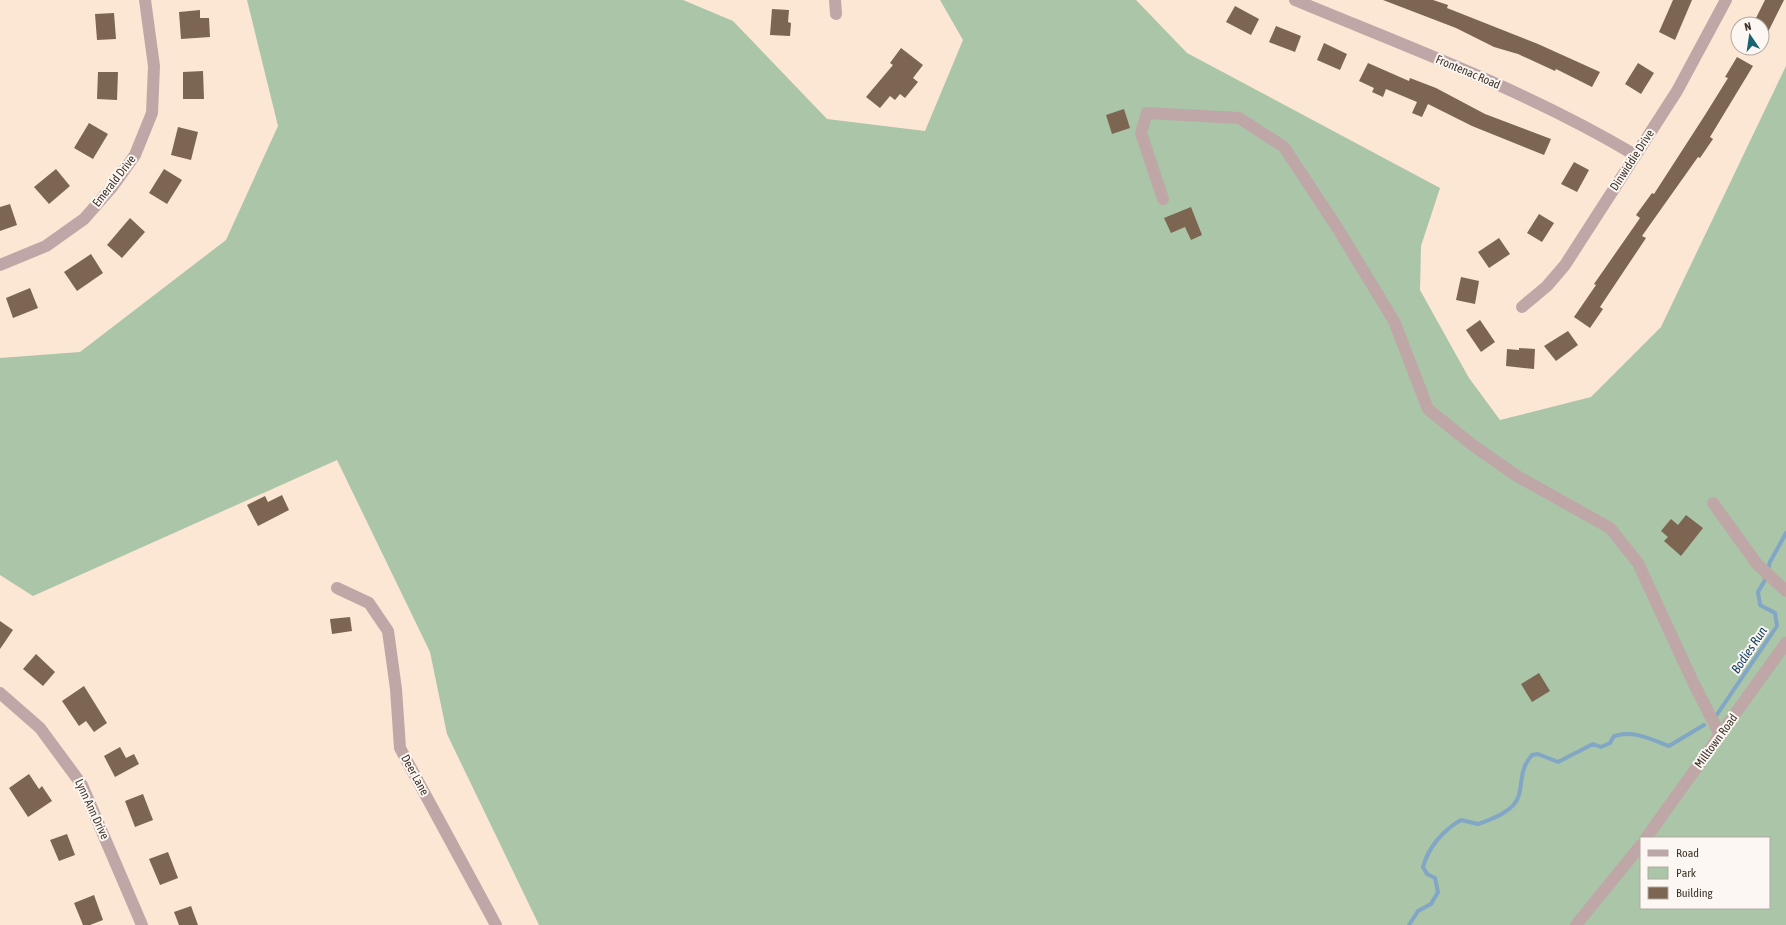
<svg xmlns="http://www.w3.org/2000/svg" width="1786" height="925" viewBox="0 0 1786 925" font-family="'Asap Condensed',sans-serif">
	<rect width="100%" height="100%" fill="#fce6d4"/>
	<!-- green -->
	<path fill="#aac5a8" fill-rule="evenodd" d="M247 0H683L733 21 827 119 925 131 963 40 940 0H1136L1187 53 1440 188 1421 246 1420 290 1469 378 1500 420 1591 397 1661 327 1786 66V925H539L447 734 430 652 337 460 33 596 0 575V358L80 352 226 240 278 126ZM1641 838H1769V908H1641Z"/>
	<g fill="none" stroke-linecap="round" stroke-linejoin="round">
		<!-- stream -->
		<g stroke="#81a6c6" stroke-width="4">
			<path d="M1716 716 1777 626 1775 613 1760 605 1758 592 1765 580 1770 562 1786 533"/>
			<path d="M1409 925 1418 911 1431 904 1438 892 1435 878 1427 874 1423 867C1428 848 1443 830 1461 820L1478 824C1492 819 1515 811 1519 795 1523 778 1520 769 1532 755L1538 754 1558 762 1593 744 1601 747 1610 743 1614 736C1634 730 1650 739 1669 746L1704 725"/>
		</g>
	</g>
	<!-- building -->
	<g fill="#7c6551">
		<path d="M1383 0H1433L1448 5 1447 8 1538 44 1600 72 1592 87 1556 69 1555 71 1518 54 1494 47 1456 28Z"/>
		<path d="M1673 0H1692L1675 40 1659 32Z"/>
		<path d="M1765 0H1784L1762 44V24H1753Z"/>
		<path d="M1235 6 1259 19 1251 35 1226 22Z"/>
		<path d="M772 9 789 10 788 22 791 23 790 36 770 35Z"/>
		<path d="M200 10V18H209L210 37 181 39 179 12Z"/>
		<path d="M114 13 116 39 97 40 95 14Z"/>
		<path d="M1276 26 1301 36 1295 52 1269 42Z"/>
		<path d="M1324 43 1347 54 1340 70 1317 60Z"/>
		<path d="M901 48 923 65 913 78 918 82 905 98 900 94 895 100 890 96 880 108 866 97 893 65 890 63Z"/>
		<path d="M1737 57 1753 66 1710 137 1713 139 1700 158 1698 157 1642 236 1646 238 1600 307 1603 309 1590 328 1574 317 1596 285 1594 284 1640 218 1636 215 1652 193 1654 194 1705 115 1728 78 1725 77Z"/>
		<path d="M1368 63 1409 81 1410 78 1436 88 1485 114 1551 139 1544 155 1472 126 1428 104 1422 117 1412 113 1417 102 1386 89 1383 97 1372 92 1374 88 1359 81Z"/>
		<path d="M1638 63 1654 73 1641 94 1625 84Z"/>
		<path d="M203 71 204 99H183V72Z"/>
		<path d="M98 72H118L117 100 97 99Z"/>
		<path d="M1124 109 1130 128 1112 134 1106 115Z"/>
		<path d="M89 123 108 134 93 159 74 148Z"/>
		<path d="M178 127 198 132 191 160 171 155Z"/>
		<path d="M1574 162 1589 170 1577 192 1561 184Z"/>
		<path d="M56 169 70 186 49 204 34 187Z"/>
		<path d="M164 169 182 180 167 204 149 193Z"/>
		<path d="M10 204 17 225 0 231V207Z"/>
		<path d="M1191 207 1202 235 1191 240 1185 227 1171 233 1164 218Z"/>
		<path d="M1539 214 1554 223 1542 242 1527 233Z"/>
		<path d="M130 218 145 232 122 258 107 245Z"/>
		<path d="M1499 238 1510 254 1489 268 1478 252Z"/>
		<path d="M91 254 103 273 77 291 64 272Z"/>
		<path d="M1461 277 1479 281 1475 304 1456 300Z"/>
		<path d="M30 288 38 308 13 318 6 298Z"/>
		<path d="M1480 320 1495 342 1481 352 1466 330Z"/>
		<path d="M1568 331 1578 345 1556 361 1544 346Z"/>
		<path d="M1519 348 1535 349 1534 369 1506 366 1507 349 1519 350Z"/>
		<path d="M282 495 289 510 258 526 247 505 265 496 268 502Z"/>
		<path d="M1686 515 1703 528 1681 556 1664 541 1668 537 1661 531 1671 519 1678 525Z"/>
		<path d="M350 617 352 631 332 634 330 619Z"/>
		<path d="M0 621 13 630 0 649Z"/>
		<path d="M36 654 55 672 43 686 23 669Z"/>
		<path d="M1539 673 1550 691 1532 702 1521 684Z"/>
		<path d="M84 686 107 723 94 732 86 721 79 726 62 701Z"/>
		<path d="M120 747 126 758 134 754 139 764 115 777 104 756Z"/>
		<path d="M29 774 39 789 42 786 52 801 28 817 9 788Z"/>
		<path d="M143 794 153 820 135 827 125 801Z"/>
		<path d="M67 834 75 855 59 861 50 840Z"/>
		<path d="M168 852 178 878 160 885 149 859Z"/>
		<path d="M94 895 103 920 90 925H83L74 903Z"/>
		<path d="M191 906 198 925H179L174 912Z"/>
	</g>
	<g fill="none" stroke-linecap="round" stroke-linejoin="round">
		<!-- minor -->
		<g stroke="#bfa7a7" stroke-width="12">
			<path d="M835 0 836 14"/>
			<path d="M1295 0C1410 48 1528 91 1635 155"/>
			<path d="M1163 199 1141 133 1147 113 1239 118 1284 147 1338 229 1394 321 1428 409 1471 444 1517 476 1610 528 1638 563 1693 682 1720 735"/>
			<path d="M0 265 46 246 84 219 113 186 135 155 152 113 154 66 145 0"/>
			<path d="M1522 307 1547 286 1565 265 1677 91 1726 0"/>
			<path d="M1713 503 1757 564 1786 591"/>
			<path d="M337 588 369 603 388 631 396 689 400 748 496 925"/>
			<path d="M0 693 40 728 82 785 142 925"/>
			<path d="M1646 838 1786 643"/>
			<path d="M1576 925 1641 845"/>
		</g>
	</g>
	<g text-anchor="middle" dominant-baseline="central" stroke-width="4" stroke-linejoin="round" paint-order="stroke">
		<!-- street labels -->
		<g font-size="12" fill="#40362d" stroke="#fcf7f2">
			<text transform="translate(1468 72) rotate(23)">Frontenac Road</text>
			<text transform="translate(1632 160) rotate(-57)">Dinwiddie Drive</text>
			<text transform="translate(114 181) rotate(-52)">Emerald Drive</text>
			<text transform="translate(1716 741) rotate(-54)">Milltown Road</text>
			<text transform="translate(415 775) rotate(61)">Deer Lane</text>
			<text transform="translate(92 809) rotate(65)">Lynn Ann Drive</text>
		</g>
		<!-- water labels -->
		<g font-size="13" font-style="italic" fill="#123e5f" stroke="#fcf7f2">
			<text transform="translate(1749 650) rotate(-56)">Bodies Run</text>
		</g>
	</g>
	<!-- legend -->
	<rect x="1640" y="837" width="130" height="72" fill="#fcf7f2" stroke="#b1aaa3"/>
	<rect x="1648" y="850" width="20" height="6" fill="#bfa7a7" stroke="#b1aaa3"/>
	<text x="1676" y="857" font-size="12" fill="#40362d">Road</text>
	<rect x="1648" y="867" width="20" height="12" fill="#aac5a8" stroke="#b1aaa3"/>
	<text x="1676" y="877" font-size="12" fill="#40362d">Park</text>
	<rect x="1648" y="887" width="20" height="12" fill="#7c6551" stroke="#b1aaa3"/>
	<text x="1676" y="897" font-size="12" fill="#40362d">Building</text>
	<!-- north arrow -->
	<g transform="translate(1750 36) rotate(347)"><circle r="19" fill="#fcf7f2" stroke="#b1aaa3"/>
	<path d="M0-3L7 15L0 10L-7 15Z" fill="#196271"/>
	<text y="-6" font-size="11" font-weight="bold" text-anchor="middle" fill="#40362d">N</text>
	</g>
</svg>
